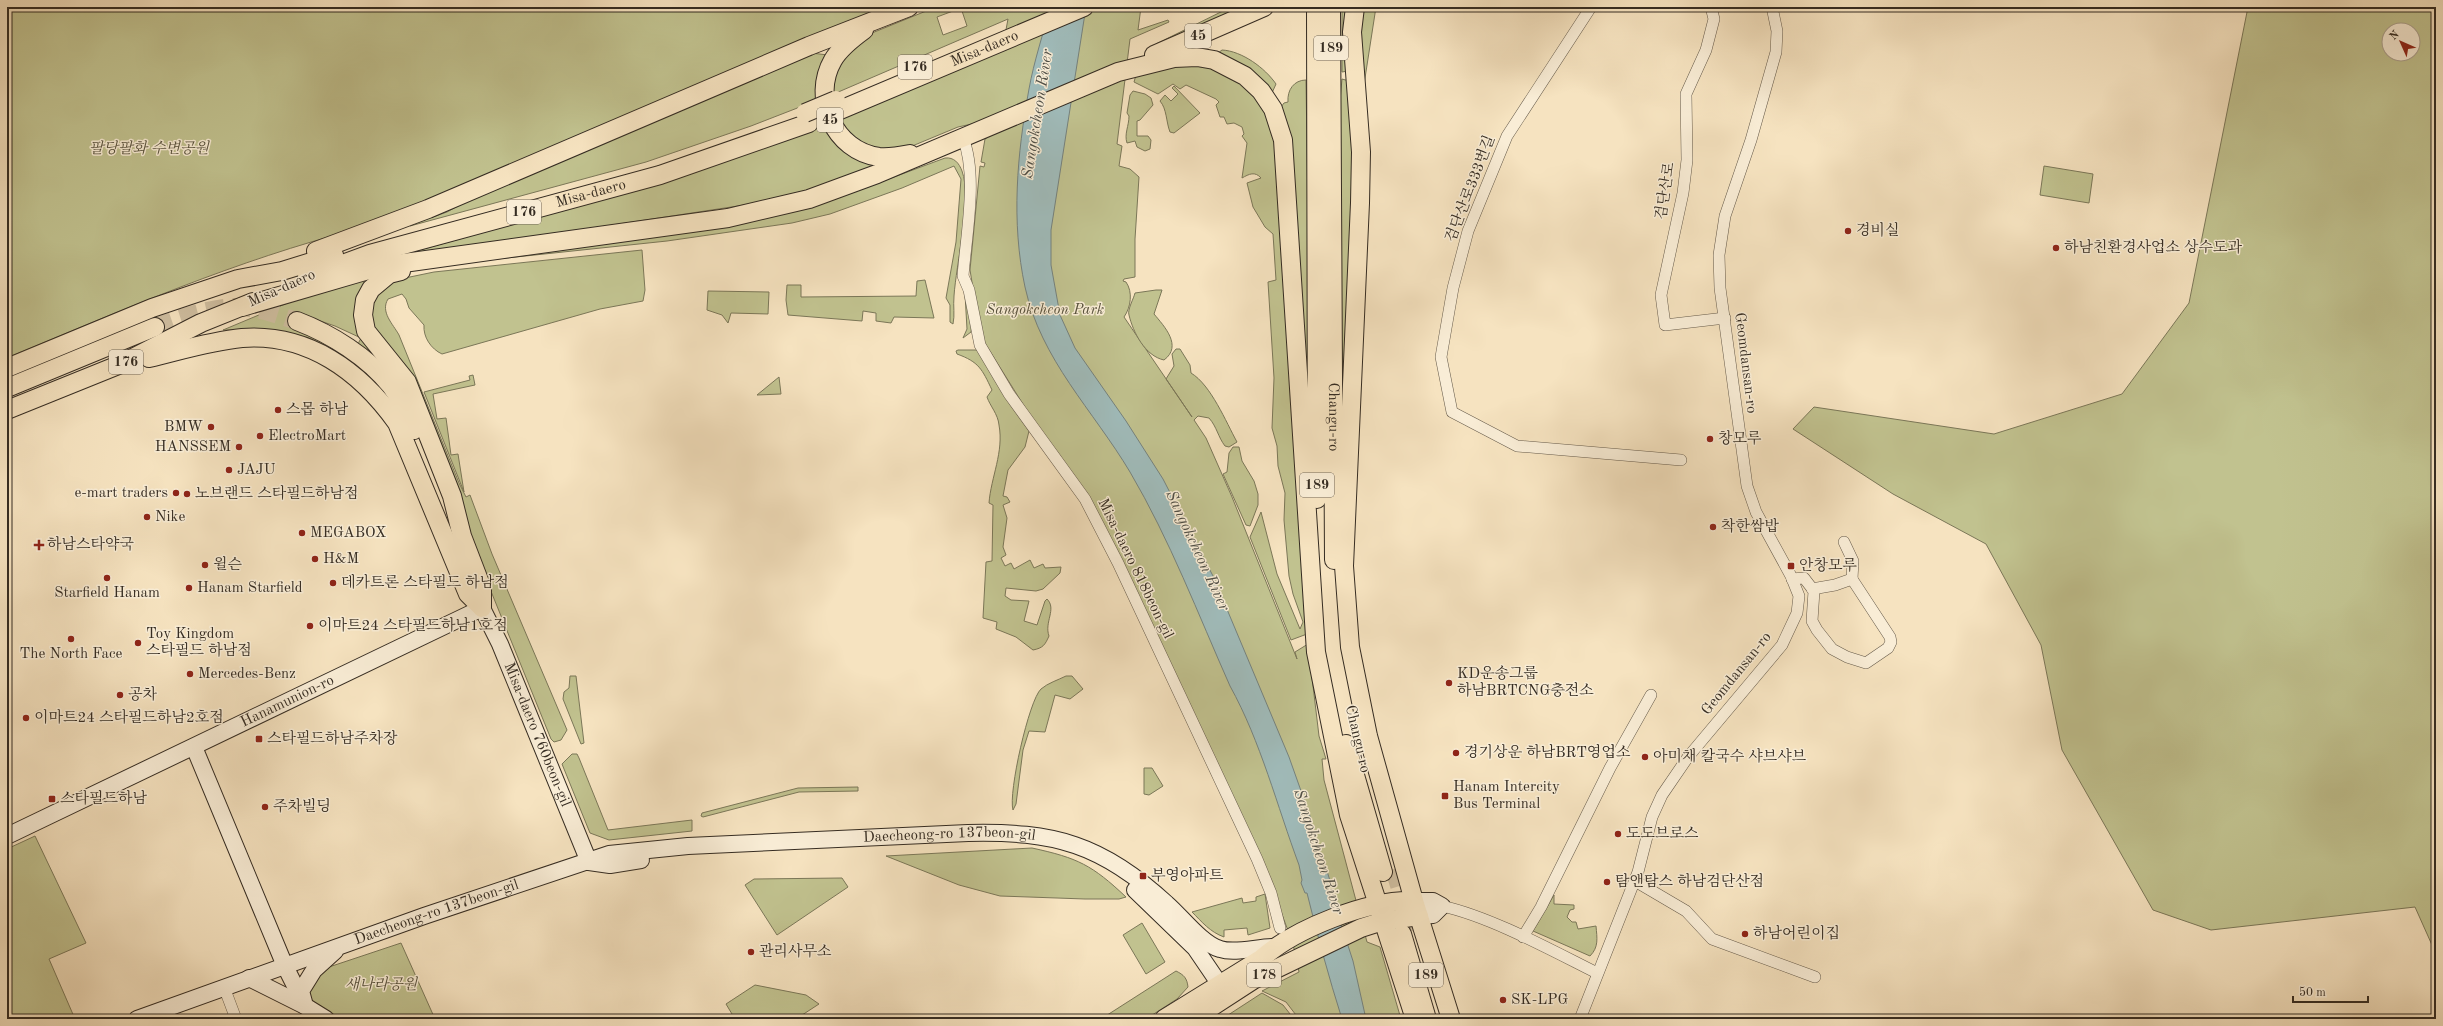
<svg xmlns="http://www.w3.org/2000/svg" width="2443" height="1026" viewBox="0 0 2443 1026" font-family="'Old Standard TT','Noto Serif KR',serif">
	<rect width="100%" height="100%" fill="#f6e3c0"/>
	<filter id="stains"><feTurbulence type="fractalNoise" baseFrequency=".005" numOctaves="4"/><feColorMatrix values="0 0 0 0 .2 0 0 0 0 .09 0 0 0 0 .02 0 0 0 .5 -.17"/></filter>
	<radialGradient id="worn" r=".72"><stop offset=".6" stop-color="#630" stop-opacity="0"/><stop offset="1" stop-color="#630" stop-opacity=".3"/></radialGradient>
	<!-- green -->
	<g fill="#c1c28f" stroke="#7b7758" fill-rule="evenodd">
		<path d="M7 7H884L358 229C237 260 122 310 7 358Z"/>
		<path d="M936 7H1141L1138 30 1168 20 1169 22 1130 39 1117 144 1122 146 1119 166 1130 169 1139 177 1135 239V277L1124 279 1123 281 1126 282C1133 292 1131 307 1124 317L1192 417 1166 379 1174 366 1172 354 1176 349H1180L1190 365 1191 373C1211 385 1226 422 1237 442L1229 447 1225 446C1218 437 1217 427 1209 418L1198 416 1194 420 1206 438 1232 497 1297 659 1295 652 1308 644 1319 736 1326 759H1322L1324 780 1367 942 1380 947 1401 1019H1299L1286 1002 1262 991 1299 972 1293 944 1274 893 1142 606 1041 433 981 337 970 270 980 166 984 167 985 163 981 162 985 139 988 137 990 120 958 127 905 149 872 151 835 121 1002 51 1008 19 829 96 835 66 867 35ZM961 8 967 26 943 35 937 17Z"/>
		<path d="M1231 7H1253L1153 51 1156 44Z"/>
		<path d="M1342 7H1349L1348 71 1342 72Z"/>
		<path d="M1360 7H1376L1363 91Z"/>
		<path d="M2248 7H2436V954L2415 907 2211 930 2153 910 2062 750 2041 645 1986 544 1893 494 1793 429 1814 407 1994 434 2122 394 2189 303ZM2389 30H2413V54H2389Z"/>
		<path d="M1222 50C1242 51 1265 68 1276 84L1271 95 1218 53Z"/>
		<path d="M811 53 828 55 818 100 751 126 646 162 410 226V225L447 212 467 201Z"/>
		<path d="M1202 61 1257 93 1277 139 1307 634 1291 640 1250 537 1261 512 1277 574 1300 629 1303 622 1293 594 1289 576 1284 520 1285 493 1278 466 1277 446 1272 428 1274 378 1268 282 1276 280 1273 234 1265 227 1253 207 1247 183 1261 178C1255 171 1249 174 1242 178L1247 143 1242 136 1244 134 1242 127 1234 123 1227 124 1224 117H1220L1216 105 1219 102 1216 99 1186 85 1180 89 1173 84 1158 94 1134 82 1136 75Z"/>
		<path d="M1342 79 1349 81V111L1355 151 1339 499 1340 101Z"/>
		<path d="M1306 80 1311 414 1278 111 1284 103 1288 102C1287 90 1294 80 1306 80Z"/>
		<path d="M1174 86 1200 113 1174 133 1170 132C1166 122 1167 109 1160 101L1165 95 1171 101 1178 94 1172 88Z"/>
		<path d="M1133 91 1145 94 1151 98 1153 105 1140 120 1137 121V136H1148L1151 140 1150 149 1145 151 1137 147 1135 141 1127 143C1124 134 1129 126 1129 116L1127 113 1130 95Z"/>
		<path d="M826 125 879 165 840 182 751 204 388 259 687 175Z"/>
		<path d="M945 158C954 157 959 163 962 171 972 198 956 265 954 296 953 306 955 315 953 324L950 322V305L946 298 956 242 961 179 954 166 902 188 830 214 792 223 667 241 431 266 790 210 851 193Z"/>
		<path d="M2044 166 2093 174 2089 203 2040 195Z"/>
		<path d="M642 250 645 290 643 301 600 309 442 354C431 349 423 337 424 325L409 308 406 299 402 294 388 299C380 312 393 324 399 335L459 483 466 497 470 495 492 554 567 730 561 740 554 742 551 739 486 579 373 331 368 303 376 288 405 278 434 272Z"/>
		<path d="M371 276 359 297 394 371 356 348 361 338 335 326 300 314 348 354 379 385 358 367 334 351 237 330H223L297 299Z"/>
		<path d="M925 280 934 318 894 317 891 323 876 321V313L863 311 862 321 788 315 786 300 787 285H801V297L916 296 917 281Z"/>
		<path d="M1156 290H1162L1154 314C1164 326 1183 346 1164 360 1145 356 1133 332 1129 315 1127 310 1134 298 1135 293Z"/>
		<path d="M708 291 769 292 768 314 731 313 728 323 722 315 707 310Z"/>
		<path d="M965 294 972 323 971 332 963 338 967 329Z"/>
		<path d="M958 350H978L997 383 1029 431 1025 447 1008 470 1003 496 1007 497 1010 502 1003 505 1007 518 1003 547 1006 555 1001 558 1005 566 1011 563 1014 569 1030 560 1034 568 1043 564 1045 568 1061 567 1060 573 1043 589 1036 591 1006 588 1005 596 1011 600 1029 601 1024 621 1037 625 1045 601 1047 599C1057 609 1044 622 1049 636 1045 645 1043 648 1033 650L1016 637 996 629 997 622 983 618 986 562 992 561 993 505 989 503C991 477 1004 452 999 425 998 414 990 406 987 397L992 390C982 369 979 362 957 354L956 351Z"/>
		<path d="M473 375 475 385 433 394 437 419 446 418 451 455 458 454 464 492 424 392 470 380 469 376Z"/>
		<path d="M779 377 781 394 757 395Z"/>
		<path d="M1233 447H1239L1242 461 1254 481 1258 494V505L1250 526 1246 525 1223 474 1227 472 1229 453Z"/>
		<path d="M570 676H576L584 743 581 744 563 699 564 692 569 688Z"/>
		<path d="M1066 676H1072L1083 689 1070 699 1055 695 1045 732 1029 731 1023 750 1016 804 1013 810C1008 793 1029 700 1041 689 1048 683 1058 680 1066 676Z"/>
		<path d="M572 754H577L579 758 608 830 692 820V831L609 840 590 833 562 764Z"/>
		<path d="M1144 768H1152L1163 786 1149 795 1144 794Z"/>
		<path d="M858 787V791L799 792 703 817 701 816 702 813 798 788Z"/>
		<path d="M35 836 86 943 49 959 75 1019H7V849Z"/>
		<path d="M1032 848C1078 858 1092 865 1126 897L1119 899H1085L1000 896 959 885 886 856Z"/>
		<path d="M842 878 848 887 777 935 745 885 754 879Z"/>
		<path d="M1265 894 1270 928 1248 935 1247 928 1224 930V937C1210 932 1202 922 1192 912L1242 898 1243 903 1256 901V897Z"/>
		<path d="M1554 895V904L1574 905V909L1570 910 1567 917 1572 922H1576L1578 929 1596 926C1597 938 1599 947 1590 956L1533 931Z"/>
		<path d="M1142 923 1165 962 1146 974 1123 935Z"/>
		<path d="M401 943 435 1019H338L310 1002 308 974Z"/>
		<path d="M1176 971C1184 975 1187 978 1188 987L1177 999 1146 1019H1101Z"/>
		<path d="M755 985 806 995 819 1004 796 1019H735L726 1004Z"/>
		<path d="M1262 993 1283 1005 1294 1019H1222Z"/>
	</g>
	<!-- water -->
	<path fill="#a0bcbb" stroke="#75827e" d="M1050 7H1086L1051 230V265L1060 315 1075 348 1126 421 1163 479 1213 576 1289 757 1311 819 1313 848 1323 858 1331 884 1329 887 1353 961 1366 1019H1342C1329 978 1317 934 1307 893H1305L1301 883 1302 880 1299 865C1277 806 1261 742 1230 686 1198 614 1170 540 1130 472 1093 410 1041 360 1025 287 1011 222 1017 154 1029 89 1034 61 1043 35 1050 7Z"/>
	<g fill="none" stroke-linecap="round" stroke-linejoin="round">
		<!-- primary-tunnel -->
		<g stroke="#cfbea0" stroke-width="18" stroke-dasharray="18 9" stroke-linecap="butt">
			<path d="M155 327C181 318 206 309 234 307 255 306 278 315 297 321"/>
			<path d="M1394 869 1413 931"/>
		</g>
		<defs>
			<g id="street">
				<path d="M1591 7 1507 136 1468 231 1453 288 1441 357 1452 412 1517 446 1681 460"/>
				<path d="M1711 7 1714 19 1706 50 1686 94 1687 160 1683 193 1661 295 1665 325 1725 318"/>
				<path d="M963 138C978 175 966 236 963 276L969 290 980 345 1009 394 1085 499 1118 563 1257 859 1271 893 1280 928"/>
				<path d="M1844 542 1853 561 1852 579"/>
				<path d="M1792 579 1804 578 1814 591 1812 621 1817 630 1832 649 1847 657 1866 663 1888 648 1891 642 1890 637 1852 579 1835 585 1812 589"/>
				<path d="M1635 881 1686 911 1712 939 1815 977"/>
				<path d="M1442 906C1491 917 1551 950 1597 973"/>
				<path d="M1523 937 1541 907 1610 768 1651 695"/>
				<path d="M224 987 236 1019"/>
				<path d="M1580 1019 1638 872 1652 817 1662 795 1688 757 1782 645 1797 613 1799 596 1791 576 1756 512 1747 486 1720 288 1719 255 1725 216 1751 140 1776 52 1777 31 1772 7"/>
			</g>
			<g id="secondary">
				<path d="M194 747 285 966 305 1006 326 1019"/>
				<path id="s1" d="M7 836 482 608 500 644 589 862"/>
				<path d="M589 862 610 865 641 860"/>
				<path d="M1135 890 1195 948 1227 995"/>
				<path d="M1414 901H1433L1442 906 1433 915 1419 916"/>
				<path d="M249 978 305 1006"/>
				<path d="M304 1002 301 991 314 970 335 951"/>
				<path id="s2" d="M137 1019 424 916 609 854 688 846 968 833C1054 831 1102 844 1167 904 1181 916 1202 944 1220 949 1235 954 1257 947 1274 947"/>
			</g>
			<g id="primary">
				<path d="M1316 7 1317 499"/>
				<path id="s3" d="M1331 7 1334 560"/>
				<path d="M1355 7 1352 32 1361 152 1360 203 1344 566 1350 647 1368 736 1414 901 1451 1019"/>
				<path d="M864 30C853 38 840 48 833 60 811 98 834 151 879 157 889 158 900 156 910 154"/>
				<path d="M1154 55 1264 7"/>
				<path id="s4" d="M840 110 1084 7"/>
				<path d="M316 251 428 209 809 46 909 7"/>
				<path d="M401 271 389 274 371 289 365 300 363 315 366 331 407 382 452 496 462 536 482 588V608"/>
				<path id="s5" d="M307 277 370 254 660 175 809 123"/>
				<path d="M242 307 382 266 728 218 809 199 877 174 1118 72 1174 58 1197 57 1214 60 1245 76 1261 91 1273 109 1283 140 1316 652 1349 815 1415 1019"/>
				<path d="M297 321C331 334 368 357 391 386 401 399 407 415 414 430"/>
				<path d="M149 358C179 351 210 341 242 338 308 333 360 371 397 423L468 594 482 608"/>
				<path d="M7 368 152 308 238 279 282 271 334 255"/>
				<path d="M7 388 155 327"/>
				<path d="M7 410 121 364 201 323 253 302"/>
				<path d="M1346 744 1383 872"/>
				<path d="M1402 934 1427 1019"/>
				<path d="M1164 1019 1261 959C1294 929 1369 899 1414 901"/>
				<path d="M1193 1019 1253 980 1361 928 1383 921 1419 916"/>
			</g>
		</defs>
		<!-- street casing -->
		<use href="#street" stroke="#655a4a" stroke-width="12"/>
		<!-- secondary casing -->
		<use href="#secondary" stroke="#352c22" stroke-width="18"/>
		<!-- primary casing -->
		<use href="#primary" stroke="#352c22" stroke-width="20"/>
		<!-- street -->
		<use href="#street" stroke="#f9edd6" stroke-width="11"/>
		<!-- secondary -->
		<use href="#secondary" stroke="#f9edd6" stroke-width="16"/>
		<!-- primary -->
		<use href="#primary" stroke="#f6e3c0" stroke-width="18"/>
		<defs>
			<path id="primary-bridge" d="M805 113 836 100"/>
		</defs>
		<!-- primary-bridge casing -->
		<use href="#primary-bridge" stroke="#352c22" stroke-width="20" stroke-linecap="butt"/>
		<!-- primary-bridge -->
		<use href="#primary-bridge" stroke="#f6e3c0" stroke-width="18"/>
	</g>
	<!-- markers -->
	<g fill="#8f2418" stroke="#f9edd6" stroke-width="1.5">
		<circle cx="1848" cy="231" r="4"/>
		<circle cx="2056" cy="248" r="4"/>
		<circle cx="278" cy="410" r="4"/>
		<circle cx="211" cy="427" r="4"/>
		<circle cx="260" cy="436" r="4"/>
		<circle cx="1710" cy="439" r="4"/>
		<circle cx="239" cy="447" r="4"/>
		<circle cx="229" cy="470" r="4"/>
		<circle cx="176" cy="493" r="4"/>
		<circle cx="187" cy="494" r="4"/>
		<circle cx="147" cy="517" r="4"/>
		<circle cx="1713" cy="527" r="4"/>
		<circle cx="302" cy="533" r="4"/>
		<path d="M37 539h4v4h4v4h-4v4h-4v-4h-4v-4h4z"/>
		<circle cx="315" cy="559" r="4"/>
		<circle cx="205" cy="565" r="4"/>
		<rect x="1787" y="562" width="8" height="8" rx="2"/>
		<circle cx="107" cy="578" r="4"/>
		<circle cx="333" cy="583" r="4"/>
		<circle cx="189" cy="588" r="4"/>
		<circle cx="310" cy="626" r="4"/>
		<circle cx="71" cy="639" r="4"/>
		<circle cx="138" cy="643" r="4"/>
		<circle cx="190" cy="674" r="4"/>
		<circle cx="1449" cy="683" r="4"/>
		<circle cx="120" cy="695" r="4"/>
		<circle cx="26" cy="718" r="4"/>
		<rect x="255" y="735" width="8" height="8" rx="2"/>
		<circle cx="1456" cy="753" r="4"/>
		<circle cx="1645" cy="757" r="4"/>
		<rect x="1441" y="792" width="8" height="8" rx="2"/>
		<rect x="48" y="795" width="8" height="8" rx="2"/>
		<circle cx="265" cy="807" r="4"/>
		<circle cx="1618" cy="834" r="4"/>
		<rect x="1139" y="872" width="8" height="8" rx="2"/>
		<circle cx="1607" cy="882" r="4"/>
		<circle cx="1745" cy="934" r="4"/>
		<circle cx="751" cy="952" r="4"/>
		<circle cx="1503" cy="1000" r="4"/>
	</g>
	<g text-anchor="middle" dominant-baseline="central" stroke-width="3" stroke-linejoin="round" paint-order="stroke">
		<!-- shield labels -->
		<g fill="#f9edd6" stroke="#706658" stroke-width="1">
			<rect x="1185" y="24" width="26" height="24" rx="3"/>
			<rect x="1314" y="36" width="34" height="24" rx="3"/>
			<rect x="898" y="55" width="34" height="24" rx="3"/>
			<rect x="817" y="108" width="26" height="24" rx="3"/>
			<rect x="507" y="200" width="34" height="24" rx="3"/>
			<rect x="109" y="350" width="34" height="24" rx="3"/>
			<rect x="1300" y="473" width="34" height="24" rx="3"/>
			<rect x="1247" y="963" width="34" height="24" rx="3"/>
			<rect x="1409" y="963" width="34" height="24" rx="3"/>
		</g>
		<g font-size="14" font-weight="bold" fill="#352c22">
			<text x="1198" y="36">45</text>
			<text x="1331" y="48">189</text>
			<text x="915" y="67">176</text>
			<text x="830" y="120">45</text>
			<text x="524" y="212">176</text>
			<text x="126" y="362">176</text>
			<text x="1317" y="485">189</text>
			<text x="1264" y="975">178</text>
			<text x="1426" y="975">189</text>
		</g>
		<!-- street labels -->
		<g font-size="15" fill="#352c22" stroke="#f9edd6">
			<text stroke="none"><textPath href="#s4" startOffset="157">Misa-daero</textPath></text>
			<text transform="translate(1471 189) rotate(-69)">검단산로333번길</text>
			<text transform="translate(1666 191) rotate(-81)">검단산로</text>
			<text stroke="none"><textPath href="#s5" startOffset="296">Misa-daero</textPath></text>
			<text transform="translate(282 289) rotate(-24)">Misa-daero</text>
			<text transform="translate(1745 363) rotate(83)">Geomdansan-ro</text>
			<text stroke="none"><textPath href="#s3" startOffset="410">Changu-ro</textPath></text>
			<text transform="translate(1135 569) rotate(64)">Misa-daero 818beon-gil</text>
			<text transform="translate(1737 674) rotate(-51)">Geomdansan-ro</text>
			<text stroke="none"><textPath href="#s1" startOffset="311">Hanamunion-ro</textPath></text>
			<text stroke="none"><textPath href="#s1" startOffset="665">Misa-daero 760beon-gil</textPath></text>
			<text transform="translate(1357 739) rotate(77)">Changu-ro</text>
			<text stroke="none"><textPath href="#s2" startOffset="841">Daecheong-ro 137beon-gil</textPath></text>
			<text stroke="none"><textPath href="#s2" startOffset="318">Daecheong-ro 137beon-gil</textPath></text>
		</g>
		<!-- park labels -->
		<g font-size="15" font-style="italic" fill="#58523d" stroke="#f9edd6">
			<text x="149" y="149">팔당팔화 수변공원</text>
			<text x="1045" y="310">Sangokcheon Park</text>
			<text x="381" y="985">새나라공원</text>
		</g>
		<!-- poi labels -->
		<g font-size="15" fill="#352c22" stroke="#f9edd6" text-anchor="start">
			<text x="1856" y="231">경비실</text>
			<text x="2064" y="248">하남친환경사업소 상수도과</text>
			<text x="286" y="410">스몹 하남</text>
			<text x="203" y="427" text-anchor="end">BMW</text>
			<text x="268" y="436">ElectroMart</text>
			<text x="1718" y="439">창모루</text>
			<text x="231" y="447" text-anchor="end">HANSSEM</text>
			<text x="237" y="470">JAJU</text>
			<text x="168" y="493" text-anchor="end">e-mart traders</text>
			<text x="195" y="494">노브랜드 스타필드하남점</text>
			<text x="155" y="517">Nike</text>
			<text x="1721" y="527">착한쌈밥</text>
			<text x="310" y="533">MEGABOX</text>
			<text x="47" y="545">하남스타약국</text>
			<text x="323" y="559">H&amp;M</text>
			<text x="213" y="565">윌슨</text>
			<text x="1799" y="566">안창모루</text>
			<text x="341" y="583">데카트론 스타필드 하남점</text>
			<text x="197" y="588">Hanam Starfield</text>
			<text x="107" y="593" text-anchor="middle">Starfield Hanam</text>
			<text x="318" y="626">이마트24 스타필드하남1호점</text>
			<text x="146" y="634">Toy Kingdom<tspan x="146" dy="17">스타필드 하남점</tspan></text>
			<text x="71" y="654" text-anchor="middle">The North Face</text>
			<text x="198" y="674">Mercedes-Benz</text>
			<text x="1457" y="674">KD운송그룹<tspan x="1457" dy="17">하남BRTCNG충전소</tspan></text>
			<text x="128" y="695">공차</text>
			<text x="34" y="718">이마트24 스타필드하남2호점</text>
			<text x="267" y="739">스타필드하남주차장</text>
			<text x="1464" y="753">경기상운 하남BRT영업소</text>
			<text x="1653" y="757">아미채 칼국수 샤브샤브</text>
			<text x="1453" y="787">Hanam Intercity<tspan x="1453" dy="17">Bus Terminal</tspan></text>
			<text x="60" y="799">스타필드하남</text>
			<text x="273" y="807">주차빌딩</text>
			<text x="1626" y="834">도도브로스</text>
			<text x="1151" y="876">부영아파트</text>
			<text x="1615" y="882">탐앤탐스 하남검단산점</text>
			<text x="1753" y="934">하남어린이집</text>
			<text x="759" y="952">관리사무소</text>
			<text x="1511" y="1000">SK-LPG</text>
		</g>
		<!-- water labels -->
		<g font-size="16" font-style="italic" fill="#505048" stroke="#f9edd6">
			<text transform="translate(1038 114) rotate(-81)">Sangokcheon River</text>
			<text transform="translate(1197 551) rotate(65)">Sangokcheon River</text>
			<text transform="translate(1318 852) rotate(72)">Sangokcheon River</text>
		</g>
	</g>
	<!-- margin -->
	<rect width="2443" height="1026" fill="none" stroke="#f6e3c0" stroke-width="24"/>
	<rect x="8" y="8" width="2427" height="1010" fill="none" stroke="#352c22" stroke-width="2"/>
	<rect x="12" y="12" width="2419" height="1002" fill="none" stroke="#352c22"/>
	<!-- north arrow -->
	<g transform="translate(2401 42) rotate(315)"><circle r="19" fill="#f9edd6" stroke="#aba08e"/>
	<path d="M0-3L7 15L0 10L-7 15Z" fill="#8f2418"/>
	<text y="-6" font-size="11" font-weight="bold" text-anchor="middle" fill="#352c22">N</text>
	</g>
	<!-- scale -->
	<path d="M2293 996v6h75v-6" fill="none" stroke="#352c22" stroke-width="2"/>
	<text x="2299" y="996" font-size="12" fill="#352c22" stroke="#f9edd6" stroke-width="3" paint-order="stroke">50 m</text>
	<rect width="100%" height="100%" filter="url(#stains)"/>
	<rect width="100%" height="100%" fill="url(#worn)"/>
</svg>
